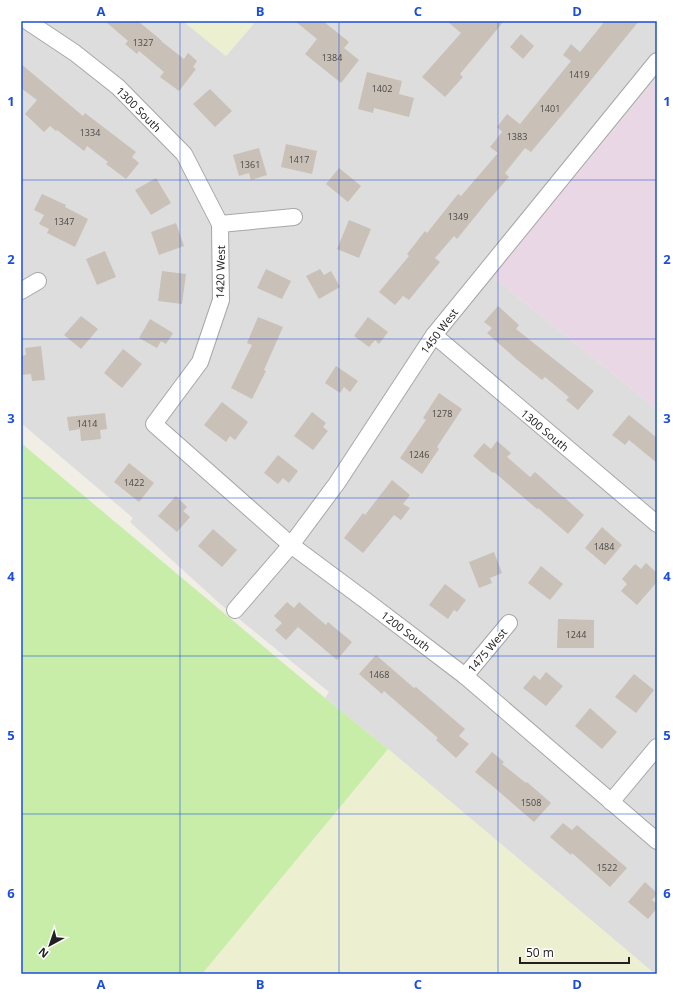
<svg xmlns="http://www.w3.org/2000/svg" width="678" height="995" viewBox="0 0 678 995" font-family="'Open Sans',sans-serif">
	<rect width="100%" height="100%" fill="#f1eee6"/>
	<!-- residential -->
	<path fill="#dedddd" d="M21 21H183L226 56 256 21H657V78L492 276 657 409V974H655L388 749 325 698 329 692 218 602 130 522 133 518 21 423Z"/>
	<!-- industrial -->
	<path fill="#ead7e6" d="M657 78V409L492 276Z"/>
	<!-- farmland -->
	<g fill="#ecf0d0">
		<path d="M183 21H256L226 56Z"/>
		<path d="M388 749 655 974H202Z"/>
	</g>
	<!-- grass -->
	<path fill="#c7eda9" d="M21 443 325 698 388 749 202 974H21Z"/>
	<!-- building -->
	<g fill="#c9c0b8">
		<path d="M105 21H138L162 41H161L184 59 188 53 197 61 193 67 196 69 179 91 160 77 164 72 139 51 137 54 125 44 128 41Z"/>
		<path d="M295 21H323L349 42 344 48 359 60 341 83 305 54 317 39Z"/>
		<path d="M447 21H504L460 74 463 77 445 97 422 77 461 33Z"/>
		<path d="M605 21H639L578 96 531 152 525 148 505 173 509 177 487 202 457 239 454 236 435 258 440 262 409 300 403 296 395 305 379 292 409 256 407 254 425 231 427 233 458 194 461 196 498 153 490 147 502 132 497 127 507 114 520 124 571 61 563 55 571 44 580 52Z"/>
		<path d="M521 34 534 46 523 59 510 47Z"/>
		<path d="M21 64 33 74 83 116 85 113 136 152 132 157 139 163 126 179 106 164 108 162 87 146 84 151 57 130 56 131 50 126 44 132 25 114 37 100 21 88Z"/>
		<path d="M367 72 402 81 399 94 414 98 409 117 374 108 373 113 358 109Z"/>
		<path d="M210 89 232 111 215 127 193 104Z"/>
		<path d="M286 144 317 151 312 174 281 167Z"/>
		<path d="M259 148 267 175 251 180 249 173 239 176 233 155Z"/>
		<path d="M339 168 361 186 348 202 326 184Z"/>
		<path d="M156 178 171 203 151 215 135 190Z"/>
		<path d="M42 194 66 205 65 207 88 219 75 247 47 233 49 229 39 224 44 215 34 210Z"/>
		<path d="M349 220 371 229 359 258 337 249Z"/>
		<path d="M176 223 184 246 159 255 151 232Z"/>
		<path d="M105 251 116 277 97 285 86 259Z"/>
		<path d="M266 269 291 281 282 299 257 288Z"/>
		<path d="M320 269 324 275 331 271 340 287 319 299 306 276Z"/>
		<path d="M162 271 186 274 182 304 158 301Z"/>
		<path d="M498 306 519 325 516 329 594 391 578 410 566 400 569 397 545 377 542 380 516 359 487 333 492 328 484 322Z"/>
		<path d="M81 316 98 329 81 349 64 335Z"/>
		<path d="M258 317 283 327 264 370 266 371 252 399 231 388 252 345 247 343Z"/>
		<path d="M368 317 388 332 379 344 375 340 369 347 354 336Z"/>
		<path d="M150 319 173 333 166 344 161 341 157 348 139 338Z"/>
		<path d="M41 346 45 380 32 381 31 374 21 375V356L26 355 25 348Z"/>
		<path d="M123 349 142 364 122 388 104 373Z"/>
		<path d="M336 366 358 381 350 392 344 387 340 393 325 383Z"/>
		<path d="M439 393 462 409 437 447 439 449 422 474 400 458 426 420 423 418Z"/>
		<path d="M222 402 248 422 235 440 230 436 226 442 204 425Z"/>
		<path d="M312 412 326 423 323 427 328 431 313 450 294 436Z"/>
		<path d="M105 413 107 429 100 430 101 439 81 441 80 429 69 431 67 417Z"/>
		<path d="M629 415 657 438V463L629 440 625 445 612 435Z"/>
		<path d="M497 441 511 453 507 457 530 477 535 472 563 497H564L584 515 568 534 538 508 537 509 494 472 493 473 473 456 484 443 491 449Z"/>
		<path d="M278 455 298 471 289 483 283 478 278 484 264 473Z"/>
		<path d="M129 463 154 483 139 502 114 482Z"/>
		<path d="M392 480 410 495 403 504 410 508 401 520 394 515 363 553 344 538 363 513 365 515Z"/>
		<path d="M176 496 187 507 183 511 190 517 177 532 158 516Z"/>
		<path d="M602 527 622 545 605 565 585 548Z"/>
		<path d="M213 529 237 550 222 567 198 546Z"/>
		<path d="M494 552 502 573 490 578 492 583 479 588 469 562Z"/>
		<path d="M646 563 657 573V582L637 605 621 591 627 584 622 579 635 564 641 569Z"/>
		<path d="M541 566 563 584 550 600 528 583Z"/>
		<path d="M445 584 466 600 457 612 454 610 448 619 429 605Z"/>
		<path d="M287 602 294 608 299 602 326 625 328 622 352 642 337 660 298 627 286 640 275 630 282 623 274 616Z"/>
		<path d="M558 619 594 620V648H557Z"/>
		<path d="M376 655 414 688 416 687 465 729 459 736 469 744 456 758 436 740 438 738 384 691 382 694 359 674Z"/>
		<path d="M546 672 563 686 546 706 523 688 534 675 540 680Z"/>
		<path d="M634 674 654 690 636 713 615 697Z"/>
		<path d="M590 708 617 732 602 749 575 726Z"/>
		<path d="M492 752 504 762 502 764 526 783 527 782 551 803 534 822 496 789 475 772Z"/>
		<path d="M563 823 572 830 577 825 627 868 610 887 572 853 571 855 550 837Z"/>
		<path d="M645 882 657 893V894L652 900 657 904V908L648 919 628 902Z"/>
	</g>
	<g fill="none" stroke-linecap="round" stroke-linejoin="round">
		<defs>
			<g id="street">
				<path d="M27 21 75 53 118 87 184 154 220 224 221 300 200 362 154 424 291 545 365 600 465 676 657 841"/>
				<path d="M220 224 294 217"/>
				<path d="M21 291 38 281"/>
				<path d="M434 335 657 524"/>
				<path d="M235 610 291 545 337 483 434 335 657 61"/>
				<path d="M465 676 509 623"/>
				<path d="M611 802 657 747"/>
			</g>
		</defs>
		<!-- street casing -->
		<use href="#street" stroke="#a7a7a7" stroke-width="18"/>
		<!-- street -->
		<use href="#street" stroke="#fff" stroke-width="16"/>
	</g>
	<!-- grid -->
	<path fill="none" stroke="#1d4ed8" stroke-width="1" stroke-opacity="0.55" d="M180 21V974M339 21V974M498 21V974M21 180H657M21 339H657M21 498H657M21 656H657M21 814H657"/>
	<g text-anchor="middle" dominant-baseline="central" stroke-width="4" stroke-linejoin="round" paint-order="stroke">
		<!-- number labels -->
		<g font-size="9" fill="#4a4846">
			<text x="143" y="42">1327</text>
			<text x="332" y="57">1384</text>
			<text x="579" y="74">1419</text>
			<text x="382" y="88">1402</text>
			<text x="550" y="108">1401</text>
			<text x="90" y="132">1334</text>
			<text x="517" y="136">1383</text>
			<text x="299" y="159">1417</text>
			<text x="250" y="164">1361</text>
			<text x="458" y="216">1349</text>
			<text x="64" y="221">1347</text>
			<text x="442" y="413">1278</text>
			<text x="87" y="423">1414</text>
			<text x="419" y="454">1246</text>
			<text x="134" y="482">1422</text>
			<text x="604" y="546">1484</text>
			<text x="576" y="634">1244</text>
			<text x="379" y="674">1468</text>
			<text x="531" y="802">1508</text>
			<text x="607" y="867">1522</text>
		</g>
		<!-- street labels -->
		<g font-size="11" fill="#202020" stroke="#fff">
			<text transform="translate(139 109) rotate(45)">1300 South</text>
			<text transform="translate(220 272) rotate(-89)">1420 West</text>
			<text transform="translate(439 331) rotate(-53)">1450 West</text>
			<text transform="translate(545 430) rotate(40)">1300 South</text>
			<text transform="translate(406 631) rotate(37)">1200 South</text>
			<text transform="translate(487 650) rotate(-50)">1475 West</text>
		</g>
	</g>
	<!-- border -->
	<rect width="678" height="995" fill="none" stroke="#ffffff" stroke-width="44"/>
	<!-- north arrow -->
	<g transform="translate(50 945) rotate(220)" stroke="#ffffff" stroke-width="3" paint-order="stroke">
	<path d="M0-3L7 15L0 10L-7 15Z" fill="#202020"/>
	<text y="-6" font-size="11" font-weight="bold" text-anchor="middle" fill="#202020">N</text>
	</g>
	<!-- scale -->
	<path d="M520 957v6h109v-6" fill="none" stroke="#202020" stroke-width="2"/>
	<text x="526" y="957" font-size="12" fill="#202020" stroke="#ffffff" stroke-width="3" paint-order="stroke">50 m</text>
	<rect x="22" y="22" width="634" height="951" fill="none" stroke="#1d4ed8" stroke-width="1.5"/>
	<g font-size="13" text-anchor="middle" font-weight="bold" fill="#1d4ed8">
		<text x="101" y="16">A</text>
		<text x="260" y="16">B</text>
		<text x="418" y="16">C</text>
		<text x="577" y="16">D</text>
		<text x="11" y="106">1</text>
		<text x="667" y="106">1</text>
		<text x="11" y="264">2</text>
		<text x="667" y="264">2</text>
		<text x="11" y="423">3</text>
		<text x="667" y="423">3</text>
		<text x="11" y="581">4</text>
		<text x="667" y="581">4</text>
		<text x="11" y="740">5</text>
		<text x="667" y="740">5</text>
		<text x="11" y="898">6</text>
		<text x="667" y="898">6</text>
		<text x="101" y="989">A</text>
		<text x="260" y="989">B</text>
		<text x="418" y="989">C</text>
		<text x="577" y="989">D</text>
	</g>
</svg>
